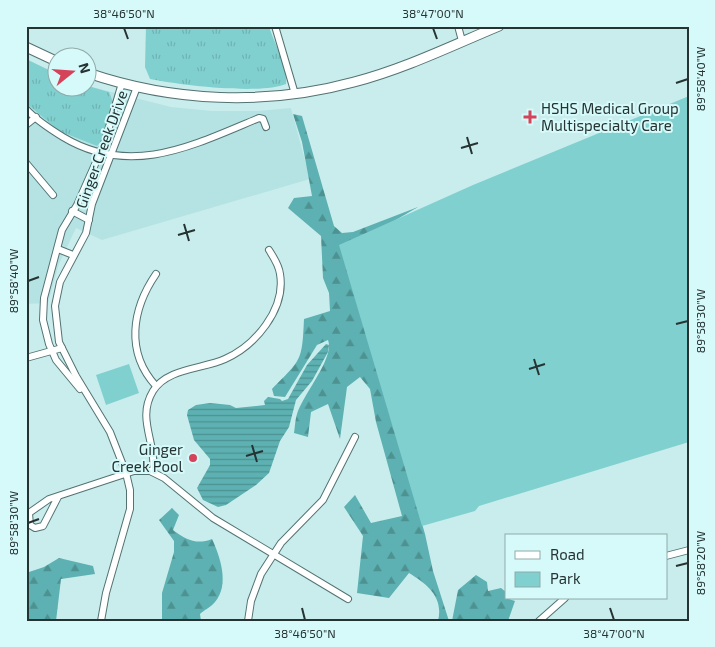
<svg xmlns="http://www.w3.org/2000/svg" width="715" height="647" viewBox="0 0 715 647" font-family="'Exo 2',sans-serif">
	<defs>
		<pattern id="grass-tufts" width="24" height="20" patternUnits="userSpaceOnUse" patternTransform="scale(1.25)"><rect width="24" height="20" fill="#81d0d0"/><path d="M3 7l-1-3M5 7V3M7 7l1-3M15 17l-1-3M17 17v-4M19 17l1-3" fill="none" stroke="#6fb3b3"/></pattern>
		<pattern id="forest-firs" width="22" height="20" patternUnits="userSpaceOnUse" patternTransform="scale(1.25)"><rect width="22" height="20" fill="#5db1b2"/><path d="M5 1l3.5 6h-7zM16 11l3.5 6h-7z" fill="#4d9191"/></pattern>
		<pattern id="water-rules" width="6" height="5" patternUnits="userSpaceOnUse" patternTransform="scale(1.25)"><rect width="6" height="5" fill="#5db1b2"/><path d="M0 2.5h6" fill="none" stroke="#4d9191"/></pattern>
	</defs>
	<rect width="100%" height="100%" fill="#c9edec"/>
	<!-- built -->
	<path fill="#b5e3e3" d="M26 59 57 74 58 88 88 86 171 107 212 111H258L291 108 310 179 102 240 76 228 59 264 48 303 26 304Z"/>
	<!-- grass -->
	<g fill="url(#grass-tufts)">
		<path d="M146 26H269C274 44 288 65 286 84 259 95 180 85 150 79L145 67Z"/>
		<path d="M26 59 57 74 58 88 88 86 109 92 113 102 101 142 97 146 59 131 26 103Z"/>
	</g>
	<!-- forest -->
	<g fill="url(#forest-firs)">
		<path d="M293 114 302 116 334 226 342 233 353 232 418 207 382 228 391 417 425 534 433 571 449 621H438C444 597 427 584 409 573L389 598 357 593 363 536 344 507 355 495 371 523 402 516 376 422 370 389 360 377 347 387 340 439 328 404 311 412 308 437 294 433C295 427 295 420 297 414 303 394 335 358 328 340L317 345 285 397 274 396 272 389C302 359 302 361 304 319L330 311 329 293 323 278 321 236 288 208 294 198 312 196 302 142Z"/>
		<path d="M172 508 179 515 173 530C186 540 197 545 212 539 220 556 230 585 215 602 211 607 204 610 200 614L201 621H162V593L174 552V541L159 520Z"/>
		<path d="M59 558 93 566 95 574 61 579 56 621H26V573L44 567Z"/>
		<path d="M476 575 487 582 488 591 501 588 506 592V598L515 601 508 621H452L458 590Z"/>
	</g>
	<!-- park -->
	<g fill="#81d0d0">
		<path d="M689 96V442L479 506 475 511 422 526 339 245 473 185Z"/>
		<path d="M129 364 139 393 106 405 96 375Z"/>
	</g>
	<!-- water -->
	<path fill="url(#water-rules)" d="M326 344 329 345 328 352 312 381 296 400 289 427 280 441 269 473 256 485 226 505 218 507 203 500 197 488 210 465V459L194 440 187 415 188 410 196 405 210 403 230 405 236 408 265 405 264 401 268 397 280 399 282 401 288 399 307 365Z"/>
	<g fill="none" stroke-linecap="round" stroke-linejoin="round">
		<defs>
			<g id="minor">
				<path d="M275 26 295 94"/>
				<path d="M458 26 462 41"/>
				<path d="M26 109C36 120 50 129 63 137 131 178 194 145 259 118L263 119 266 127"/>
				<path d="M26 125 36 117"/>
				<path d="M26 163 53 195"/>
				<path d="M72 211 89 220"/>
				<path d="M58 249 73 255"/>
				<path d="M156 274C132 309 125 352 156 386"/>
				<path d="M26 358 62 348"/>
				<path d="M80 389 56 360 49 344 43 320 44 298 62 230 77 205 104 144 122 83"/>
				<path d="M153 472C157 443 136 419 153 391 167 368 203 369 225 359 255 346 286 309 280 274 279 265 274 258 269 250"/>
				<path d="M58 497 43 526 35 528 30 525 29 513 49 499 134 471H150L164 478 213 518 348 599"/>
				<path d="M666 556 689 550"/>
				<path d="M101 621 106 593 130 509V490L126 473 110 432 76 376 59 342 55 306 60 282 86 233 92 204 137 87"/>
				<path d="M248 621 251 601 261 574 281 543 323 500 355 437"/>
				<path d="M539 621 565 598"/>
			</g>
			<g id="major">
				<path d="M26 47 58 62"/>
				<path d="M88 73C173 102 266 106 354 82 404 69 451 46 499 26"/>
			</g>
		</defs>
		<!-- minor casing -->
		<use href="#minor" stroke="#537373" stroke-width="8"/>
		<!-- major casing -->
		<use href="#major" stroke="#537373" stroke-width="11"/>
		<!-- minor -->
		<use href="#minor" stroke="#fff" stroke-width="6"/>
		<!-- major -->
		<use href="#major" stroke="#fff" stroke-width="9"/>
	</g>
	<!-- ticks -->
	<path fill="none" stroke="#263333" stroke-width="2" d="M124 28 128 39M433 28 437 39M676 83 688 79M467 137 472 154M461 148 478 143M184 224 189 241M178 235 195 230M28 281 39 277M676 324 688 321M534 359 539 375M529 369 545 364M252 445 257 462M246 456 263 451M28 523 39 519M676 566 688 563M302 608 305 620M610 608 614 620"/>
	<!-- markers -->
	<g fill="#d44359" stroke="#d6fafa" stroke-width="2">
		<path d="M527.5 109.5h5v5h5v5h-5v5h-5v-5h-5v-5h5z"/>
		<circle cx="193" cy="458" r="5"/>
	</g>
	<g text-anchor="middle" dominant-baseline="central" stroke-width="4" stroke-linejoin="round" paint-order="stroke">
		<!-- poi labels -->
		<g font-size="15" fill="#263333" stroke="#d6fafa" text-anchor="start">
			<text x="541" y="108">HSHS Medical Group<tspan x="541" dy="17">Multispecialty Care</tspan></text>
			<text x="183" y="449" text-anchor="end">Ginger<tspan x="183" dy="17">Creek Pool</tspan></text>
		</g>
		<!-- street labels -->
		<g font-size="15" fill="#263333" stroke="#d6fafa">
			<text transform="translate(101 149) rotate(-70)">Ginger Creek Drive</text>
		</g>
	</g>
	<!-- border -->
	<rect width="715" height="647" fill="none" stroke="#d6fafa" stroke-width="55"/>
	<!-- legend -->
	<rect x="505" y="534" width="162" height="65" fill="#d6fafa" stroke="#90aaaa"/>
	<rect x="515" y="551" width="25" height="8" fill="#ffffff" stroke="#90aaaa"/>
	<text x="550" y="560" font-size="15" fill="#263333">Road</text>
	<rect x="515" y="572" width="25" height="15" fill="#81d0d0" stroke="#90aaaa"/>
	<text x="550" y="584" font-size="15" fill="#263333">Park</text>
	<!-- north arrow -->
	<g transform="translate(72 72) rotate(73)"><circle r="24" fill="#d6fafa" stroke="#90aaaa"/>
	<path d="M0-4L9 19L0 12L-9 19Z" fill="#d44359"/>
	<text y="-8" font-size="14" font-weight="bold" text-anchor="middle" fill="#263333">N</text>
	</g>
	<rect x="28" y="28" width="660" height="592" fill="none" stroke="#263333" stroke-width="2"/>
	<g font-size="12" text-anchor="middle" fill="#263333">
		<text x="124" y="18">38°46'50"N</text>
		<text x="433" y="18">38°47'00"N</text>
		<text transform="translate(701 79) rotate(-90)" y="4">89°58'40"W</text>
		<text transform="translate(14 281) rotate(-90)" y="4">89°58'40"W</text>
		<text transform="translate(701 321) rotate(-90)" y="4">89°58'30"W</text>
		<text transform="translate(14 523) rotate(-90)" y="4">89°58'30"W</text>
		<text transform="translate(701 563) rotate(-90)" y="4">89°58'20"W</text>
		<text x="305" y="638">38°46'50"N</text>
		<text x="614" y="638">38°47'00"N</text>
	</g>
</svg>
